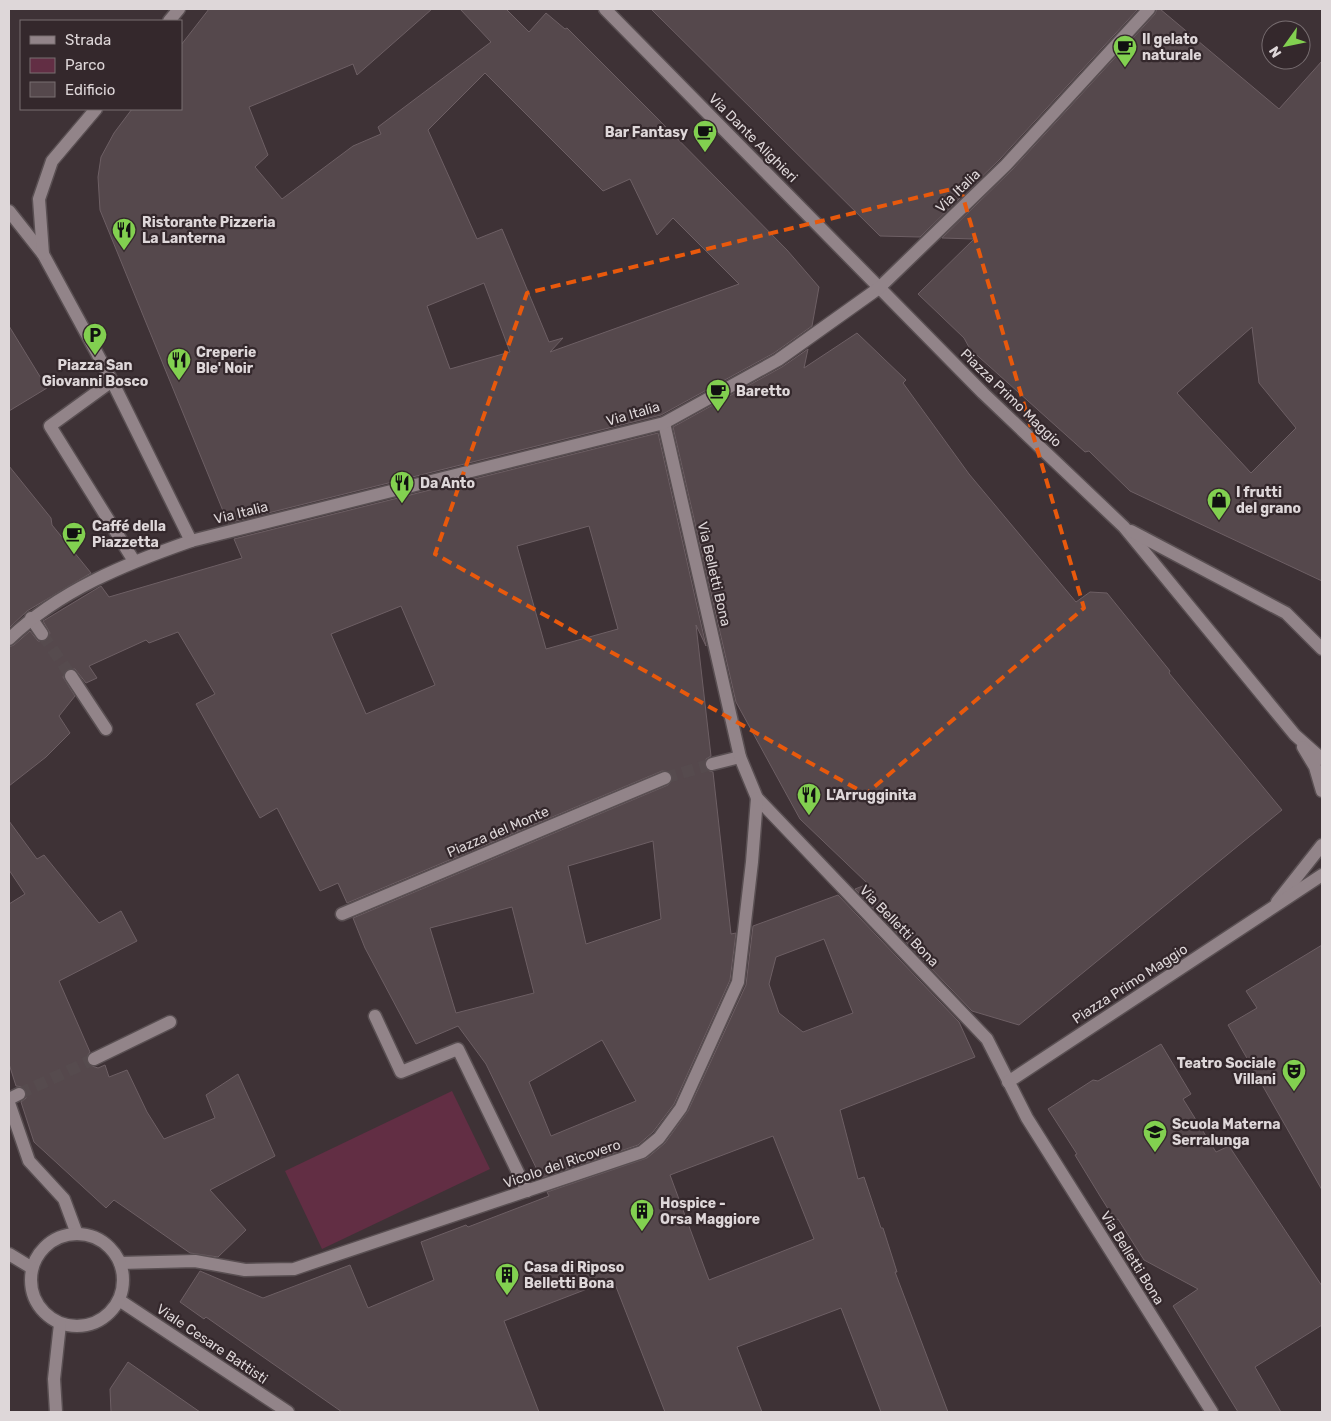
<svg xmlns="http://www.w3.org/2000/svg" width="1331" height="1421" viewBox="0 0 1331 1421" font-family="Rubik,sans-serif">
	<rect width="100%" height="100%" fill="#3e3236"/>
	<!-- green -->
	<path fill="#622e44" d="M452 1091 490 1169 322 1249 285 1171Z"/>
	<!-- building -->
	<g fill="#55484c" stroke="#6d5f64" fill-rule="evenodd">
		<path d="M209 9H432L357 75 353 64 249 107 268 155 255 167 282 199 353 146 381 134 378 127 491 42 460 9H506L529 32 546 13 565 29 567 28 653 114 787 250 819 287 812 326 774 353 661 415 228 523 100 210 98 177 101 157 114 133 132 109H181V45ZM485 73 603 191 630 179 657 235 673 218 739 284 550 352 563 338 549 342 502 229 477 239 428 130ZM484 283 510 352 450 369 427 306Z"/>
		<path d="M651 9H1138L1000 159 920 237 880 236Z"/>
		<path d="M1157 9H1160L1279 109 1322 61V581L1130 491 1089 451 1085 452 970 349 964 338 918 294 974 239 942 238 1012 170 1155 14ZM1252 327 1259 383 1296 428 1251 473 1177 393Z"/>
		<path d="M9 326 47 388 9 411Z"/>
		<path d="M857 333 906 380 903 383 969 474 1076 602 1090 592 1107 593 1170 671 1169 673 1282 810 1019 1025 972 1011 855 889 868 884 800 819 736 702 673 427 782 367 808 349 804 368Z"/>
		<path d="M658 433 706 646 696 625 711 756 706 759 704 765 707 770 713 772 731 934 736 933 730 980 674 1104 653 1132 638 1145 541 1178 486 1064 458 1026 416 1044 365 948 353 918 668 785 673 779 670 772 662 771 347 903 338 883 320 891 277 808 260 818 196 704 215 694 178 632 149 643 146 640 89 666 97 678 86 683 75 669 66 670 63 677 75 696 59 716 70 733 46 757 9 786V647L14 645 30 631 38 641H46L50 633 43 621 101 586 109 597 242 558 234 539ZM589 526 618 629 546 649 517 546ZM401 606 435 685 366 714 331 634ZM653 841 661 919 586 944 568 866ZM512 907 534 993 456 1013 430 928ZM602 1040 636 1101 551 1136 529 1082Z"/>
		<path d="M9 466 51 518 52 525 91 573 27 611 9 628Z"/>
		<path d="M9 821 37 859 44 855 99 923 121 911 137 941 59 981 90 1052 86 1058 89 1065 98 1068 105 1065 109 1077 127 1070 147 1112 164 1139 215 1118 206 1095 238 1074 275 1156 210 1190 246 1230 218 1257 190 1253 114 1200 106 1208 34 1142 21 1102 26 1098V1091L23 1087 16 1086 9 1064V904L25 894 9 870Z"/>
		<path d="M838 895 959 1022 975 1057 840 1110 858 1179 864 1177 881 1228H883L897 1272H895L948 1412H881L841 1308 737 1347 762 1412H665L613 1279 504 1321 539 1412H342L206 1317 204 1319 180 1302 200 1271 263 1298 350 1265 368 1308 434 1280 421 1242 466 1225 468 1227 549 1196 547 1192 647 1158 665 1143 688 1111 746 985 753 926ZM824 939 853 1013 803 1032 779 1013 769 984 776 957ZM773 1136 814 1239 709 1280 670 1175Z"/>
		<path d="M1322 945V1190L1228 1025 1257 1008 1246 991Z"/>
		<path d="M1161 1044 1191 1094 1183 1099 1216 1152 1229 1146 1322 1286V1325L1255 1367 1281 1412H1238L1173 1306 1198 1289 1144 1260 1118 1219 1115 1220 1100 1196 1075 1155 1077 1154 1048 1109 1093 1080 1098 1081Z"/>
		<path d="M128 1362 200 1412H111L110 1389Z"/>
	</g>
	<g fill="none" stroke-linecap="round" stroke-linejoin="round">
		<!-- pedestrian-tunnel -->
		<g stroke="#564b4e" stroke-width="12" stroke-dasharray="12 6" stroke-linecap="butt">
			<path d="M42 634 71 676"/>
			<path d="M665 778 712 764"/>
			<path d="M19 1094 94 1059"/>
		</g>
		<defs>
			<g id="pedestrian">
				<path d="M31 618 42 634"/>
				<path d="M71 676 106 729"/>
				<path d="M712 764 740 757"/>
				<path d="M342 914 665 778"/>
				<path d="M375 1016 401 1072 458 1049 527 1191"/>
				<path d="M94 1059 170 1022"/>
				<path d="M9 1099 19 1094"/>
			</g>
			<g id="minor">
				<path d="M605 9 983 393 1124 527 1295 735 1322 759"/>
				<path d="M169 21 179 9"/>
				<path d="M9 211 43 254 112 381 191 541"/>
				<path d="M43 254 39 199 52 161 96 109"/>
				<path d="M112 381 50 426 134 561"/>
				<path d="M664 423 740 757 757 798 987 1039 1027 1118 1212 1412"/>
				<path d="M1131 531 1286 613 1322 649"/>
				<path d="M9 639C60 590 125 564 191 541L664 423 778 360 879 288 1006 165 1149 9"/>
				<path d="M1303 747 1315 767 1322 791"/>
				<path d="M1277 902 1322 845"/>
				<path d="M1008 1082 1322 875"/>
				<path d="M9 1103 29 1161 64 1199 77 1234"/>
				<path d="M120 1263 195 1261 245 1270 294 1269 642 1152 659 1138 681 1108 738 982 752 862 757 798"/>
				<path d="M119 1300 288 1412"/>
			</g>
			<g id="tertiary">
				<circle cx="77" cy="1280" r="46"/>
				<path d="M9 1254 32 1268"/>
				<path d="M56 1412 54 1379 60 1324"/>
			</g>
		</defs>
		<!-- pedestrian casing -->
		<use href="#pedestrian" stroke="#594f52" stroke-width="15"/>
		<!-- minor casing -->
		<use href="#minor" stroke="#594f52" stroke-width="15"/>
		<!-- tertiary casing -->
		<use href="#tertiary" stroke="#594f52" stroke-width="15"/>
		<!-- pedestrian -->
		<use href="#pedestrian" stroke="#928489" stroke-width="12"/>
		<!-- minor -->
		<use href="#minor" stroke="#928489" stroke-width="12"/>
		<!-- tertiary -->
		<use href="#tertiary" stroke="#928489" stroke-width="12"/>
	</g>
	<!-- marked area -->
	<path fill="none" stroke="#e8590c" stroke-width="4" stroke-dasharray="10 6" stroke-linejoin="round" d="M960 187 1084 608 866 794 435 554 527 293Z"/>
	<!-- icons -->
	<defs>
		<symbol id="cafe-pin" viewBox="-11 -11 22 30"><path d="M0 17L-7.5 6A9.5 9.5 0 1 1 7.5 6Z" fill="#82d050" stroke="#34282c"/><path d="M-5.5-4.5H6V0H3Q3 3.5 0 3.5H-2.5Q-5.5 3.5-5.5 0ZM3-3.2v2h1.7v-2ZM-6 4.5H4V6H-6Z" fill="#111"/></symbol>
		<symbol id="restaurant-pin" viewBox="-11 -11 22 30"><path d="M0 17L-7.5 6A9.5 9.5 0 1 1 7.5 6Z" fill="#82d050" stroke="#34282c"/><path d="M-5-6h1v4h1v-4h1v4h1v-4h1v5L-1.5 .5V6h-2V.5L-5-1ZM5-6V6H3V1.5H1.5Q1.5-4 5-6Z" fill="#111"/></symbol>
		<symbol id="parking-pin" viewBox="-11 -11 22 30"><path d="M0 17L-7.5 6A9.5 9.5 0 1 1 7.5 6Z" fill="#82d050" stroke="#34282c"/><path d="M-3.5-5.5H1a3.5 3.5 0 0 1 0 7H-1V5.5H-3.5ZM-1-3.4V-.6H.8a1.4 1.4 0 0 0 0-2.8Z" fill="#111"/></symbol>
		<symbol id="shop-pin" viewBox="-11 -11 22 30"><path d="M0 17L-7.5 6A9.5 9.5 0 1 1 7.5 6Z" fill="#82d050" stroke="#34282c"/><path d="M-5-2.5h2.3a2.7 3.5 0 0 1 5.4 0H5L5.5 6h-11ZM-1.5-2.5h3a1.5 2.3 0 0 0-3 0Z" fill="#111"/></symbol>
		<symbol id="theatre-pin" viewBox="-11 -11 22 30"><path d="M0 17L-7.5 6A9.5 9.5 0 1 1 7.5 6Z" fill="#82d050" stroke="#34282c"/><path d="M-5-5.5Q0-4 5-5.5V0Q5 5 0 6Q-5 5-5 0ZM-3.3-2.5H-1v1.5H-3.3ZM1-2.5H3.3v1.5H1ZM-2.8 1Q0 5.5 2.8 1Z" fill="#111"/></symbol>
		<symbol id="school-pin" viewBox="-11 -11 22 30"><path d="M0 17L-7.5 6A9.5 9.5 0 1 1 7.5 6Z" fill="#82d050" stroke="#34282c"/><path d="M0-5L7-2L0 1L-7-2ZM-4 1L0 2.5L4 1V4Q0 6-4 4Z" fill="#111"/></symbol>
		<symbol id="building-pin" viewBox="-11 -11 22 30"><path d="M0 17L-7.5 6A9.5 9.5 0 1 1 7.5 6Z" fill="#82d050" stroke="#34282c"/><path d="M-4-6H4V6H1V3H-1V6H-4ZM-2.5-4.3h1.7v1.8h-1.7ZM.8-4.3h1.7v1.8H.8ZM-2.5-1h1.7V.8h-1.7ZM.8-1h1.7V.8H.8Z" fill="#111"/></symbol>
	</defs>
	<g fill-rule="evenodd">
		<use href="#cafe-pin" x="1111" y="33" width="28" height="38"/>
		<use href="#cafe-pin" x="691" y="118" width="28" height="38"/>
		<use href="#restaurant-pin" x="110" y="216" width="28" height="38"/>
		<use href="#parking-pin" x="81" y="321" width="28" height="38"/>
		<use href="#restaurant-pin" x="165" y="346" width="28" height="38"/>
		<use href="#cafe-pin" x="704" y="377" width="28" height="38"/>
		<use href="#restaurant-pin" x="388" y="469" width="28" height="38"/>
		<use href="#shop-pin" x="1205" y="486" width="28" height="38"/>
		<use href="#cafe-pin" x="60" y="520" width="28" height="38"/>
		<use href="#restaurant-pin" x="795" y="781" width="28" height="38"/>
		<use href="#theatre-pin" x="1280" y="1057" width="28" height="38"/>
		<use href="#school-pin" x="1141" y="1118" width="28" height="38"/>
		<use href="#building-pin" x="628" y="1197" width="28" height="38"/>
		<use href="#building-pin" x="493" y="1261" width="28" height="38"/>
	</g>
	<g text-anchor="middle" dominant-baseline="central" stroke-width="4.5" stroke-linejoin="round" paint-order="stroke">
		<!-- poi labels -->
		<g font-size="14" font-weight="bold" fill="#ded7d9" stroke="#34282c" text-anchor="start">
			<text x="1142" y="39">Il gelato<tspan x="1142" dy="16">naturale</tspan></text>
			<text x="688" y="132" text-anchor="end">Bar Fantasy</text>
			<text x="142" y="222">Ristorante Pizzeria<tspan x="142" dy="16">La Lanterna</tspan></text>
			<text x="196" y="352">Creperie<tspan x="196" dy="16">Ble' Noir</tspan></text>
			<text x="95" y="365" text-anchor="middle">Piazza San<tspan x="95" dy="16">Giovanni Bosco</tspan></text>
			<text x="736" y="391">Baretto</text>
			<text x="420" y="483">Da Anto</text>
			<text x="1236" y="492">I frutti<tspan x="1236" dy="16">del grano</tspan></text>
			<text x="92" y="526">Caffé della<tspan x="92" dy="16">Piazzetta</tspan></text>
			<text x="826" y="795">L'Arrugginita</text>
			<text x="1276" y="1063" text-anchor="end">Teatro Sociale<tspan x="1276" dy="16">Villani</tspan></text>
			<text x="1172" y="1124">Scuola Materna<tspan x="1172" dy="16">Serralunga</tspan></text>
			<text x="660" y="1203">Hospice -<tspan x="660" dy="16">Orsa Maggiore</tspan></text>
			<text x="524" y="1267">Casa di Riposo<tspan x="524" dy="16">Belletti Bona</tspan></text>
		</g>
		<!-- street labels -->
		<g font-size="14" fill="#ded7d9" stroke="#34282c">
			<text transform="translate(753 138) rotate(45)">Via Dante Alighieri</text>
			<text transform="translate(958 191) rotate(-44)">Via Italia</text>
			<text transform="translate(1011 398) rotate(44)">Piazza Primo Maggio</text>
			<text transform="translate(633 414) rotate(-16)">Via Italia</text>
			<text transform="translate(241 513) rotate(-14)">Via Italia</text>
			<text transform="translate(714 574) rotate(77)">Via Belletti Bona</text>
			<text transform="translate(498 832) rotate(-23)">Piazza del Monte</text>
			<text transform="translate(899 926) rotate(46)">Via Belletti Bona</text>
			<text transform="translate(1130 984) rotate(-33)">Piazza Primo Maggio</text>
			<text transform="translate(562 1164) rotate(-19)">Vicolo del Ricovero</text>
			<text transform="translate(1132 1258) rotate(58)">Via Belletti Bona</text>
			<text transform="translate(212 1344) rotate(34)">Viale Cesare Battisti</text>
		</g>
	</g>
	<!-- border -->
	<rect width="1331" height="1421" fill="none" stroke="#ded7d9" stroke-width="20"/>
	<!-- legend -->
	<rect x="20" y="20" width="162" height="90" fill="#34282c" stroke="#786e71"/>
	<rect x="30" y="36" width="25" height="8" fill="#928489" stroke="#786e71"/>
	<text x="65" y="45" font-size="15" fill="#ded7d9">Strada</text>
	<rect x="30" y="58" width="25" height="15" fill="#622e44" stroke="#786e71"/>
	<text x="65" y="70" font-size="15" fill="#ded7d9">Parco</text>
	<rect x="30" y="82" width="25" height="15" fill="#55484c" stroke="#786e71"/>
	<text x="65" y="95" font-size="15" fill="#ded7d9">Edificio</text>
	<!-- north arrow -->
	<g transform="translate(1286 45) rotate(237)"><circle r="24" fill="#34282c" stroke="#786e71"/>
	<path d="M0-4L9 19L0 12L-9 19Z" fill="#82d050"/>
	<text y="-8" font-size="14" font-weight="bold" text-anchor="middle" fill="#ded7d9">N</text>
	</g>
</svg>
